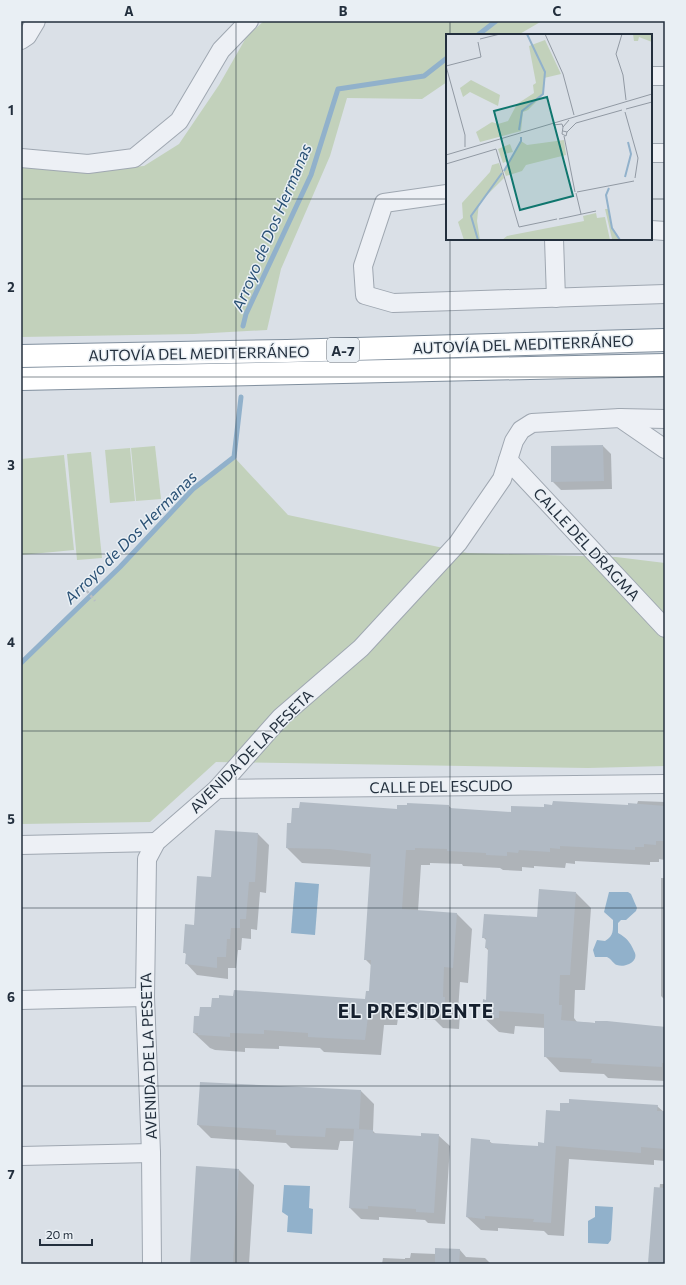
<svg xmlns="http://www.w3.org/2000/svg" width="686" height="1285" viewBox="0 0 686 1285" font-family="Commissioner,sans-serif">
	<rect width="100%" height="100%" fill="#dae0e7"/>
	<!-- green -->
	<g fill="#c2d1bb">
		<path d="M264 21H542L518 35H447V82L422 99 347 98 330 156 281 269 267 330 194 334 21 337V167L70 172 144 166 179 144 219 85 247 36Z"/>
		<path d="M155 446 161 499 136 501 131 448Z"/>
		<path d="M130 448 135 501 110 503 105 450Z"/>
		<path d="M91 452 102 558 77 560 67 454Z"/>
		<path d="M64 455 74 550 21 555V459Z"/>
		<path d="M234 457 288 515 467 553 616 557 665 563V766L588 768 216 762 150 822 21 824V663L120 567 193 489Z"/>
	</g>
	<!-- water -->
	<g fill="#91b1cb">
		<path d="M295 882 319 884 315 935 291 933Z"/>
		<path d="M609 892H628L631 894 637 908 636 911 626 920H621L618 923V933C627 938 630 942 634 951 640 961 626 968 617 965 613 964 612 959 607 957 603 957 599 957 595 957L593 950 597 940 605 941C614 936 613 930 613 920L604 912Z"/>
		<path d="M284 1185 310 1186 309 1208 313 1209 312 1234 287 1232 288 1216 282 1212Z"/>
		<path d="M595 1206 613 1207 611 1240 608 1244 588 1243V1221L595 1217Z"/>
	</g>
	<!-- shadow -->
	<g fill="#0003">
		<path d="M603 446 611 454 612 489 561 490 552 481Z"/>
		<path d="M638 801 665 802V860L659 859V862H650V865L575 861V864L566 863 565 868 534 866V868L522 867V871L503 870 500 868 463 866 462 864 430 863V865H421L418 911 457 914 472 929 468 983 460 982 458 1011 460 1013 459 1029 443 1028 435 1020 398 1018 397 1025H384L381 1055 324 1052 320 1048 279 1046V1049L245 1048V1052L215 1050 210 1048 194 1033 366 1000 370 992 372 966 365 959 371 867 302 863 287 848 398 810 449 806 452 809 512 813 545 808 629 806 637 804Z"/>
		<path d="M216 831 258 834 269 845 266 893 260 892 257 930 251 929V939L242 938 241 950H238L236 968H228V979L197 975 186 963 187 955 184 952 212 878Z"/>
		<path d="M661 878H665V1000L661 996Z"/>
		<path d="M576 893 591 908 585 990H575L574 1018 577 1022 665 1027V1081L608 1078 604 1074 560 1072 545 1056V1028L515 1026 514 1034 499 1032 483 1017 487 1001 489 951 486 948 487 941 483 937 538 918Z"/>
		<path d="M361 1091 374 1104 373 1131 376 1134 422 1137 438 1135 450 1146 445 1224 428 1223 425 1220 379 1217V1220L361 1219 350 1208 354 1141H340L338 1150 291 1148 286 1143 211 1138 198 1125Z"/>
		<path d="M657 1106 665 1113V1161L654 1160V1165L569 1159 564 1236 548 1235 544 1231 498 1228V1231L481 1230 467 1217 489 1141 493 1144 539 1147 545 1144 561 1112Z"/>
		<path d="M239 1170 254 1185 249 1264H191Z"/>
		<path d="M660 1184H665V1264H650L654 1204 658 1205Z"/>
		<path d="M460 1250 466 1257 485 1258 491 1264H382L383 1258 405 1259V1258H410L411 1253 436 1254Z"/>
	</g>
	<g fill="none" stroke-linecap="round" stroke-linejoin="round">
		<!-- stream -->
		<g stroke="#91b1cb" stroke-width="5">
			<path d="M478 35 496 21"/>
			<path d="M243 326 246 314 311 175 338 89 424 76 447 58"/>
			<path d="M21 663 120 567 193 489 234 457 241 397"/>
		</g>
	</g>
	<!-- building -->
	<g fill="#b1bac4">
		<path d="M603 445 604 481 551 482V446Z"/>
		<path d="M553 801 628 805V803L665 806V841H656V845L644 844V847H635V850L560 846V849L550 848V852L519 850 518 853 507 852V856L486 855V853L447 851V849L415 848V850H406L402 909 457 913 453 968 444 967 443 997H445L444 1014 426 1013 427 1006 382 1003V1010L369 1009 365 1040 308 1037V1033L264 1030V1034L230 1033V1037L198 1035V1033H193L194 1016H199L200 1007H211L212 998H219V995L233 996 234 990 365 999 366 991H369L371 960H364L371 854 329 849 286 848 287 823H291L292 808H299L300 802 397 809V805H407V803L449 805V808L511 812V806L544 807V804L552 805Z"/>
		<path d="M215 830 258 833 255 882H249L246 919H240V928H231L230 939H227L226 957H217V968L185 964 186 953H183L185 924 194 925 197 876 211 877Z"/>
		<path d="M539 889 576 892 570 975H560L559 1005H562L561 1020 595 1023V1021H607L665 1027V1063H662V1067L591 1063 592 1059 544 1057V1014L499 1011V1018L482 1017 483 999 486 1000 488 948H485L486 938H482L484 914 537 917Z"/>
		<path d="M200 1082 361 1090 359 1129 326 1128 325 1137 276 1135V1130L197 1125Z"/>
		<path d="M569 1099 658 1105 657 1111H665L663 1131H665V1149L641 1147V1153L556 1146 551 1223 533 1222 534 1219 485 1216V1219L466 1217 471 1138 490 1140V1143L538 1146V1142L544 1143 546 1110 560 1111V1103H569Z"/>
		<path d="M354 1129 373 1130V1133L421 1136V1133L439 1134 434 1213 416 1212V1209L368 1206V1209L349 1208Z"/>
		<path d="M196 1166 239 1169 233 1264H190Z"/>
		<path d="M654 1187 665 1188V1264L648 1263Z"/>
		<path d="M435 1248 460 1249 459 1264H435Z"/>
	</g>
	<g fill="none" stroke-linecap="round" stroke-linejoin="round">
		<defs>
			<g id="street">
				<path d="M21 40 27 36 36 21"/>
				<path d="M651 76H665"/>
				<path d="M651 153H665"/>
				<path d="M21 158 88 164 134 158 179 121 221 50 249 21"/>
				<path d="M447 194 384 203 363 266 365 295 393 303 665 294"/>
				<path d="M651 230 665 231"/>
				<path d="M554 239 556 298"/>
				<path d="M620 418 665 419"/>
				<path d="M508 460 665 628"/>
				<path d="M217 789 665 784"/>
				<path d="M21 845 156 842"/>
				<path d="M21 1000 145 997"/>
				<path d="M21 1156 151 1153"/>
				<path d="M152 1264 151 1153 145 997 147 859 156 842 217 789 281 717 361 648 458 543 502 479 514 441 521 430 532 423 620 418 665 449"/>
			</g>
			<g id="highway">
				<path d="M21 356 287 351 665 340"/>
				<path d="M21 379 665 365"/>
			</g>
		</defs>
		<!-- street casing -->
		<use href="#street" stroke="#9fa7b1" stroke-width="20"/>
		<!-- highway casing -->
		<use href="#highway" stroke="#808f9e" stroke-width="24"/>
		<!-- path -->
		<path stroke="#b8bec5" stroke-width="2.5" stroke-dasharray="3 3" stroke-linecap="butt" d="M83 586 95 601"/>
		<!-- street -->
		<use href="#street" stroke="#edf0f5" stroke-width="18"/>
		<!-- highway -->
		<use href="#highway" stroke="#fff" stroke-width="22"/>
	</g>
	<!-- grid -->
	<path fill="none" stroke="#232f3d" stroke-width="1" stroke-opacity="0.55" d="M236 21V1264M450 21V35M21 199H447M651 199H665M450 239V1264M21 377H665M21 554H665M21 731H665M21 908H665M21 1086H665"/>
	<g text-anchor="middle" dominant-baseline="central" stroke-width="3" stroke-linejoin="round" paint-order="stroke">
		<!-- shield labels -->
		<rect fill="#e9eff4" stroke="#5e6974" stroke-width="1" x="327" y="338" width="32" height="24" rx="3"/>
		<g font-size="14" font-weight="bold" fill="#232f3d">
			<text x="343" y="350">A-7</text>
		</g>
		<!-- street labels -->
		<g font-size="15" fill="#232f3d" stroke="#e9eff4">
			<text transform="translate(523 344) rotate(-2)">AUTOVÍA DEL MEDITERRÁNEO</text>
			<text transform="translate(199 353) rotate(-1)">AUTOVÍA DEL MEDITERRÁNEO</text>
			<text transform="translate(587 544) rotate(47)">CALLE DEL DRAGMA</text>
			<text transform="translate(251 751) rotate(-45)">AVENIDA DE LA PESETA</text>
			<text transform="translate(441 786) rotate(-1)">CALLE DEL ESCUDO</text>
			<text transform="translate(148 1056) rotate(-92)">AVENIDA DE LA PESETA</text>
		</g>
		<!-- water labels -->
		<g font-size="16" font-style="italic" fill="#2a5175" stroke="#e9eff4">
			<text transform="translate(271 227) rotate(-67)">Arroyo de Dos Hermanas</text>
			<text transform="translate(130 537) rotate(-45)">Arroyo de Dos Hermanas</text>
		</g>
		<!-- district labels -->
		<g font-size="19" font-weight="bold" letter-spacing="1" fill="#16202e" stroke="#e9eff4">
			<text x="416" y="1010">EL PRESIDENTE</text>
		</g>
	</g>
	<!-- overview -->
	<g transform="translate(446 34)">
		<rect width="206" height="206" fill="#dae0e7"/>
		<path d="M187 0H206V8L193 3 192 7H188ZM99 6 115 40 98 44V60L82 76 77 78 75 97 34 108 30 98 46 88 52 90 62 87 71 70 88 59 87 51 90 49 83 12ZM25 46 54 61 52 72 24 58 17 63 14 54ZM118 106 120 121 80 131 76 137 60 142 58 137 75 107 81 111ZM64 110 67 118 58 120 61 127 57 129 52 115ZM53 129 58 144 33 169 31 187 34 206H18L12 188 17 184 16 169 44 138 46 131ZM159 175H162L166 195 173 205H166ZM150 179 151 184 159 183 164 206H56L61 202 133 188 138 187 137 182Z" fill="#c2d1bb"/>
		<path fill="none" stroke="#91b1cb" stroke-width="2" d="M73 96 76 77 97 60 99 38 81 0M58 137 75 107V103M179 143 185 120 182 108M163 154 160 161 166 194 174 206M32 206 25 182 56 139"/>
		<path fill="none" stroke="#9199a3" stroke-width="1" d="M99 0 117 40 128 81M176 0 170 20 177 41 180 66M34 5 54 0M180 75 206 68M179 78 192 124 189 144M107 91 116 90 117 93 123 86M117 93 116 100 120 102 121 98 117 97M121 98 130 89 176 76M118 102 129 158M19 113V101L0 32 35 23 32 8M0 121 206 60M0 130 50 115 73 193 111 185M131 158 188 147M130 159 135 180M113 185 150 177"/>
		<path fill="#0f766e" fill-opacity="0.15" stroke="#0f766e" stroke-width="2" d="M101 63 127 162 74 176 48 77Z"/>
		<rect width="206" height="206" fill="none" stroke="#232f3d" stroke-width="2"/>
	</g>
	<!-- border -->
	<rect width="686" height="1285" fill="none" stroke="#e9eff4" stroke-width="44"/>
	<!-- scale -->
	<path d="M40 1239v6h52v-6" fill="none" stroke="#232f3d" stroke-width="2"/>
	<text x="46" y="1239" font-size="12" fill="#232f3d" stroke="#e9eff4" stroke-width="3" paint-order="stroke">20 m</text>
	<rect x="22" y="22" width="642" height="1241" fill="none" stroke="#232f3d" stroke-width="1.5"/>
	<g font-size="13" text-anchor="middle" font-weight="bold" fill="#232f3d">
		<text x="129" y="16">A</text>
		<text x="343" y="16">B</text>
		<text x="557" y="16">C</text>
		<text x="11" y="115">1</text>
		<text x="11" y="292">2</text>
		<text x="11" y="470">3</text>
		<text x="11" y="647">4</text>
		<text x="11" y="824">5</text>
		<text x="11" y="1002">6</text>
		<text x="11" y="1179">7</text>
	</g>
</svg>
